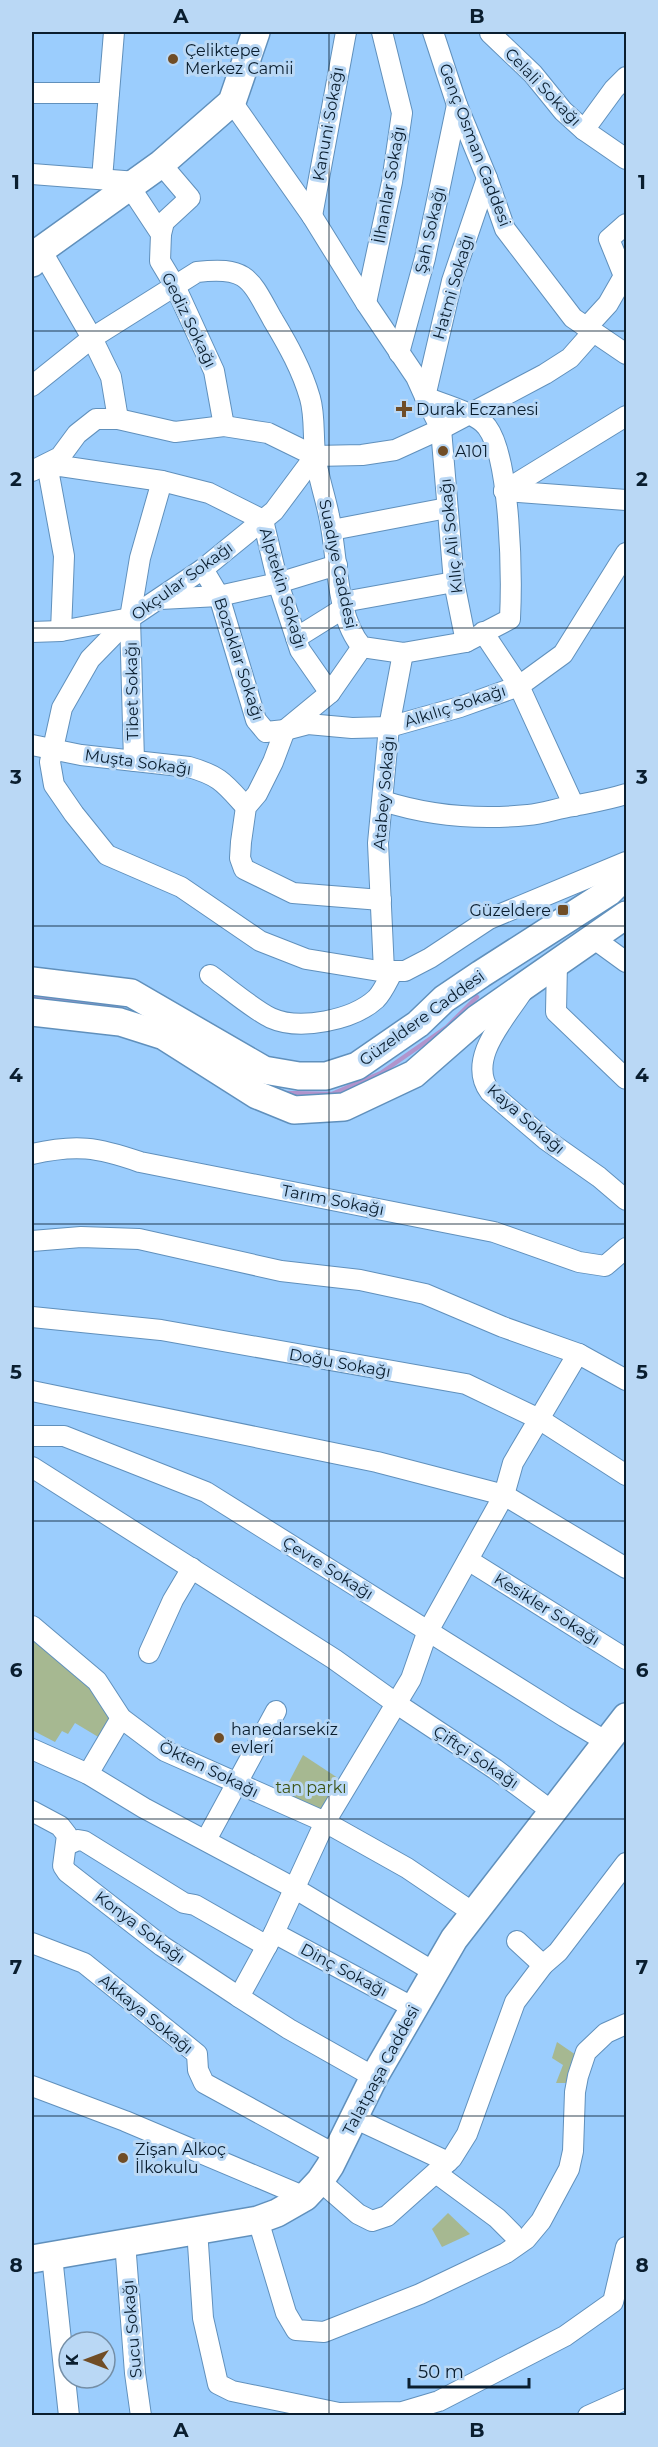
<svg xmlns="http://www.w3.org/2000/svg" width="658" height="2447" viewBox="0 0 658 2447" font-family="Montserrat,sans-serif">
	<rect width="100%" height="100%" fill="#9bcdfd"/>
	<!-- green -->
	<g fill="#a6b891">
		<path d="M32 1631 94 1685 116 1718 100 1738 75 1723 68 1734 62 1731 55 1742 32 1730Z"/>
		<path d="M303 1755 344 1782 324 1817 280 1799Z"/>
		<path d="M557 2042 576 2055 570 2069 568 2083H556L563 2065 552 2058Z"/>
		<path d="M448 2213 470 2234 442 2247 432 2229Z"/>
	</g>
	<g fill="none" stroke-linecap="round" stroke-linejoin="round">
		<!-- stream -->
		<g stroke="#b194cc" stroke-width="4.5">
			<path d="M32 998 49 997 122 1009"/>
			<path d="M283 1093 332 1094 381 1073 447 1027 477 997"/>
		</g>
		<defs>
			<g id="street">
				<path d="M433 32 457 105 487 178 505 229 573 318 626 354"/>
				<path d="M490 33 533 74 563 111 584 130 626 159"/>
				<path d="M32 93H109L114 32"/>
				<path d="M584 130 614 89 626 77"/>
				<path d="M32 174 137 182"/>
				<path d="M102 179 109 93"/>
				<path d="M130 187 161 234 160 261 175 286 214 371 224 426"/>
				<path d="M312 216 346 32"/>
				<path d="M161 234 164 222 190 198 161 164"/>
				<path d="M41 250 92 338 111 377 118 419"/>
				<path d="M366 303 392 182 402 113 382 32"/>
				<path d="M586 328 608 304 624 276 609 239 626 224"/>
				<path d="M399 353 425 258 457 105"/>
				<path d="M32 386 92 338 197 272C248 266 250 279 273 320 288 345 302 370 310 398 315 415 313 436 315 453 317 474 325 495 329 516 338 555 335 616 362 647L403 653 466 642 510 619C512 578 511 459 487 427 477 413 442 404 425 397L416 377 366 303 312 216 232 102"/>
				<path d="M315 456 274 511 263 520 203 569 130 618 90 659 62 708 50 762 54 785 74 814 107 855 181 887 260 941 306 959 379 971H405L430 958 489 919 626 862"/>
				<path d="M32 471 60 457 77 434 96 419H118L175 432 224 426 268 433 315 456 362 455 395 450 441 429 545 374 570 358 593 332"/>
				<path d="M504 491 626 416"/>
				<path d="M504 491 626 500"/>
				<path d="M332 530 447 508"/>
				<path d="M203 569 219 596 256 720 266 732 285 730 308 724 352 728 389 727 460 707 519 686 563 654 626 553"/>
				<path d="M160 599 219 596 278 583 337 565"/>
				<path d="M343 602 454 582"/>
				<path d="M61 631 64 556 47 464 162 481 209 493 263 520 278 583 300 650 330 693"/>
				<path d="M32 632 61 631 130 618"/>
				<path d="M483 632 519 686 574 806"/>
				<path d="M296 638 344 608"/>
				<path d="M466 642 454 582 441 429 425 397 452 281 487 178"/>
				<path d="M362 647 330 693 285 730 273 762 257 794 246 807 241 842 240 858 244 869 293 893 381 900"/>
				<path d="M32 745 81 755 189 767C221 776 225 784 246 807"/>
				<path d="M134 761 130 618 140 558 162 481"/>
				<path d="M383 801C430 816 479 820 528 815 543 814 558 808 573 806 593 802 607 800 626 794"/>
				<path d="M593 938 626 962"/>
				<path d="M557 963 556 1012 626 1079"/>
				<path d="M384 971 378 843 389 727 403 653"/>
				<path d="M210 975C227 987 254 1010 271 1018 300 1031 353 1020 376 999 383 992 388 980 393 971"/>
				<path d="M522 992C504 1020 466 1060 490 1092L545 1139 599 1177 626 1200"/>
				<path d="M32 1154C76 1144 97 1147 140 1162L494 1232 579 1262 605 1266 626 1248"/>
				<path d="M32 1241 81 1237 139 1239 281 1271 360 1280 425 1294 503 1327 579 1354"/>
				<path d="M32 1317 161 1330 466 1384 539 1419 626 1475"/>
				<path d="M32 1391 377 1462 504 1495 626 1568"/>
				<path d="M32 1436H64L206 1492 565 1717 607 1742"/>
				<path d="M32 1467 334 1659 397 1704 495 1769 553 1812"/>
				<path d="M468 1560 626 1659"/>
				<path d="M32 1626 97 1681 121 1718 165 1751 325 1822 407 1868 475 1914"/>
				<path d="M149 1653 173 1600 192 1568"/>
				<path d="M32 1749 88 1774 144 1808 294 1888 434 1972"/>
				<path d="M88 1774 121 1718"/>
				<path d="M32 1811 60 1826 67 1835 63 1866 67 1872 162 1946 239 1997"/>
				<path d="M206 1840 276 1711"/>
				<path d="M67 1845 78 1840 84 1841 184 1903 195 1905 267 1946"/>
				<path d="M274 1933 414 2008"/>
				<path d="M517 1941 543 1965"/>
				<path d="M32 1943 84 1963 197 2054 198 2070 204 2083 336 2155"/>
				<path d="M374 2077 289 2029 239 1997 274 1933 325 1822 411 1679 427 1633 504 1495 513 1463 574 1360 579 1354 626 1380"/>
				<path d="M32 2086 125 2121 305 2197"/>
				<path d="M354 2118 448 2162"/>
				<path d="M436 2173 497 2218 513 2234"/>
				<path d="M320 2181 358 2214 372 2221 387 2216 452 2158 467 2134 515 2002 543 1965 558 1952 626 1863"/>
				<path d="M258 2220 286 2313 296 2330 324 2332 420 2294 506 2253 526 2239 541 2221 569 2169 573 2151 575 2092 578 2076 586 2052 606 2033 626 2024"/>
				<path d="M197 2229 203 2318 218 2384 232 2391 339 2413 402 2412 439 2401 565 2336 613 2302 626 2247"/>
				<path d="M125 2242 135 2373 141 2416"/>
				<path d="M52 2256 69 2416"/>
				<path d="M588 2416 626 2399"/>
			</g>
			<g id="secondary">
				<path d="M32 263 41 250 161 164 232 102 256 32"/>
				<path d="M32 981 131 993 264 1070 299 1076H326L357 1066 418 1024 444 999 481 974 609 892 626 875"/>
				<path d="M32 1012 120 1022 164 1036 257 1095 294 1110 344 1107 414 1074 478 1018 626 915"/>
				<path d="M32 2259 258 2220 277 2213 305 2197 320 2181 330 2166 374 2077 454 1939 626 1717"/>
			</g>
		</defs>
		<!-- street casing -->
		<use href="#street" stroke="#6090bc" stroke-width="22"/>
		<!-- secondary casing -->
		<use href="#secondary" stroke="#6090bc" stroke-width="30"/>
		<!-- street -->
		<use href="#street" stroke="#fff" stroke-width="20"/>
		<!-- secondary -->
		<use href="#secondary" stroke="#fff" stroke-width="27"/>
	</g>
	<!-- grid -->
	<path fill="none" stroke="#0a1e2f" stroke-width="1.5" stroke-opacity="0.55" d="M329 32V2416M32 331H626M32 628H626M32 926H626M32 1224H626M32 1521H626M32 1819H626M32 2116H626"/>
	<!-- markers -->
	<g fill="#704d26" stroke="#bad8f5" stroke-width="2">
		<circle cx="173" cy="59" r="6"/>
		<path d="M401 400h6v6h6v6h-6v6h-6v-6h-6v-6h6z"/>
		<circle cx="443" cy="451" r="6"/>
		<rect x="557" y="904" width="12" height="12" rx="3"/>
		<circle cx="219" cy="1738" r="6"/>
		<circle cx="123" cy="2158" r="6"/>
	</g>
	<g text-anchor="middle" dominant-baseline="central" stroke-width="6" stroke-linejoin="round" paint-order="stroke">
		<!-- poi labels -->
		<g font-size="16" fill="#0a1e2f" stroke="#bad8f5" text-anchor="start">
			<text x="185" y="50">Çeliktepe<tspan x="185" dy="18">Merkez Camii</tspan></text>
			<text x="416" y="409">Durak Eczanesi</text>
			<text x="455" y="451">A101</text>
			<text x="551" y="910" text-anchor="end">Güzeldere</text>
			<text x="231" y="1729">hanedarsekiz<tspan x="231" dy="18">evleri</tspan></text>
			<text x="135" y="2149">Zişan Alkoç<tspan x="135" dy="18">İlkokulu</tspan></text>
		</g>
		<!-- street labels -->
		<g font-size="16" fill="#0a1e2f" stroke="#bad8f5">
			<text transform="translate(543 87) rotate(46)">Celali Sokağı</text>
			<text transform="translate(328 124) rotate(-80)">Kanuni Sokağı</text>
			<text transform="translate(475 145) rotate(69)">Genç Osman Caddesi</text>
			<text transform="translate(389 185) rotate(-80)">İlhanlar Sokağı</text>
			<text transform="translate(430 230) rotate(-77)">Şah Sokağı</text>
			<text transform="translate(453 287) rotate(-74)">Hatmi Sokağı</text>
			<text transform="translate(189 320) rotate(64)">Gediz Sokağı</text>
			<text transform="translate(451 536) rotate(-96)">Kılıç Ali Sokağı</text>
			<text transform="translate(338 564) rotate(78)">Suadıye Caddesi</text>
			<text transform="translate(182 581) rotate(-36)">Okçular Sokağı</text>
			<text transform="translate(283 588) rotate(73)">Alptekin Sokağı</text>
			<text transform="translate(239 659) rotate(72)">Bozoklar Sokağı</text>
			<text transform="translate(132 691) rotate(-91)">Tibet Sokağı</text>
			<text transform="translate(455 706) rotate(-18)">Alkılıç Sokağı</text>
			<text transform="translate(138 762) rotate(8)">Muşta Sokağı</text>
			<text transform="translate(384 793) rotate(-85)">Atabey Sokağı</text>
			<text transform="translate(422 1018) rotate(-36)">Güzeldere Caddesi</text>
			<text transform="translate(526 1119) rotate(41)">Kaya Sokağı</text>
			<text transform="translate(333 1200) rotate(11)">Tarım Sokağı</text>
			<text transform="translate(340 1363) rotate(10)">Doğu Sokağı</text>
			<text transform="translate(328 1568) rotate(32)">Çevre Sokağı</text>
			<text transform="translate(547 1609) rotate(32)">Kesikler Sokağı</text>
			<text transform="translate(476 1757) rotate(34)">Çiftçi Sokağı</text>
			<text transform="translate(209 1769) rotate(26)">Ökten Sokağı</text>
			<text transform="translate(140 1927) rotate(37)">Konya Sokağı</text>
			<text transform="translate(344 1970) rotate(28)">Dinç Sokağı</text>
			<text transform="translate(146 2014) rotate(39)">Akkaya Sokağı</text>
			<text transform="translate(381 2070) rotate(-62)">Talatpaşa Caddesi</text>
			<text transform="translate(132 2329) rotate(-95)">Sucu Sokağı</text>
		</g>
		<!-- park labels -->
		<g font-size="16" fill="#3b5213" stroke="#bad8f5">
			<text x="311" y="1787">tan parkı</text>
		</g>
	</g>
	<!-- border -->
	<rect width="658" height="2447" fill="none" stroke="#bad8f5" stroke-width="66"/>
	<!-- north arrow -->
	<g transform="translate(87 2360) rotate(270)"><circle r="28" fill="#bad8f5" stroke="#748ea6" stroke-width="1.5"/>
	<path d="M0-4.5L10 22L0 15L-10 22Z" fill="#704d26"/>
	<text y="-9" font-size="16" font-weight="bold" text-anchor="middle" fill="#0a1e2f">K</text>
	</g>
	<!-- scale -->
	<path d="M409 2378v9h120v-9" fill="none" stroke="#0a1e2f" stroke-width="3"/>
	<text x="418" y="2378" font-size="18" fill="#0a1e2f" stroke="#bad8f5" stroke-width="4.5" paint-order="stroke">50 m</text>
	<rect x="33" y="33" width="592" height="2381" fill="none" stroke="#0a1e2f" stroke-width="2"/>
	<g font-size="20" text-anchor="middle" font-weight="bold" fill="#0a1e2f">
		<text x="181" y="23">A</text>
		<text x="477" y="23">B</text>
		<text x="16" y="189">1</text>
		<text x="642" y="189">1</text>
		<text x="16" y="486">2</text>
		<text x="642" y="486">2</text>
		<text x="16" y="784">3</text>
		<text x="642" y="784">3</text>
		<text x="16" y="1082">4</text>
		<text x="642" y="1082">4</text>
		<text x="16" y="1379">5</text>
		<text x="642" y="1379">5</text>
		<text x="16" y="1677">6</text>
		<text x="642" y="1677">6</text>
		<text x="16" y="1974">7</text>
		<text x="642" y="1974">7</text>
		<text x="16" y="2272">8</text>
		<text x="642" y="2272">8</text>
		<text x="181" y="2437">A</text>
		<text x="477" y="2437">B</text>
	</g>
</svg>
